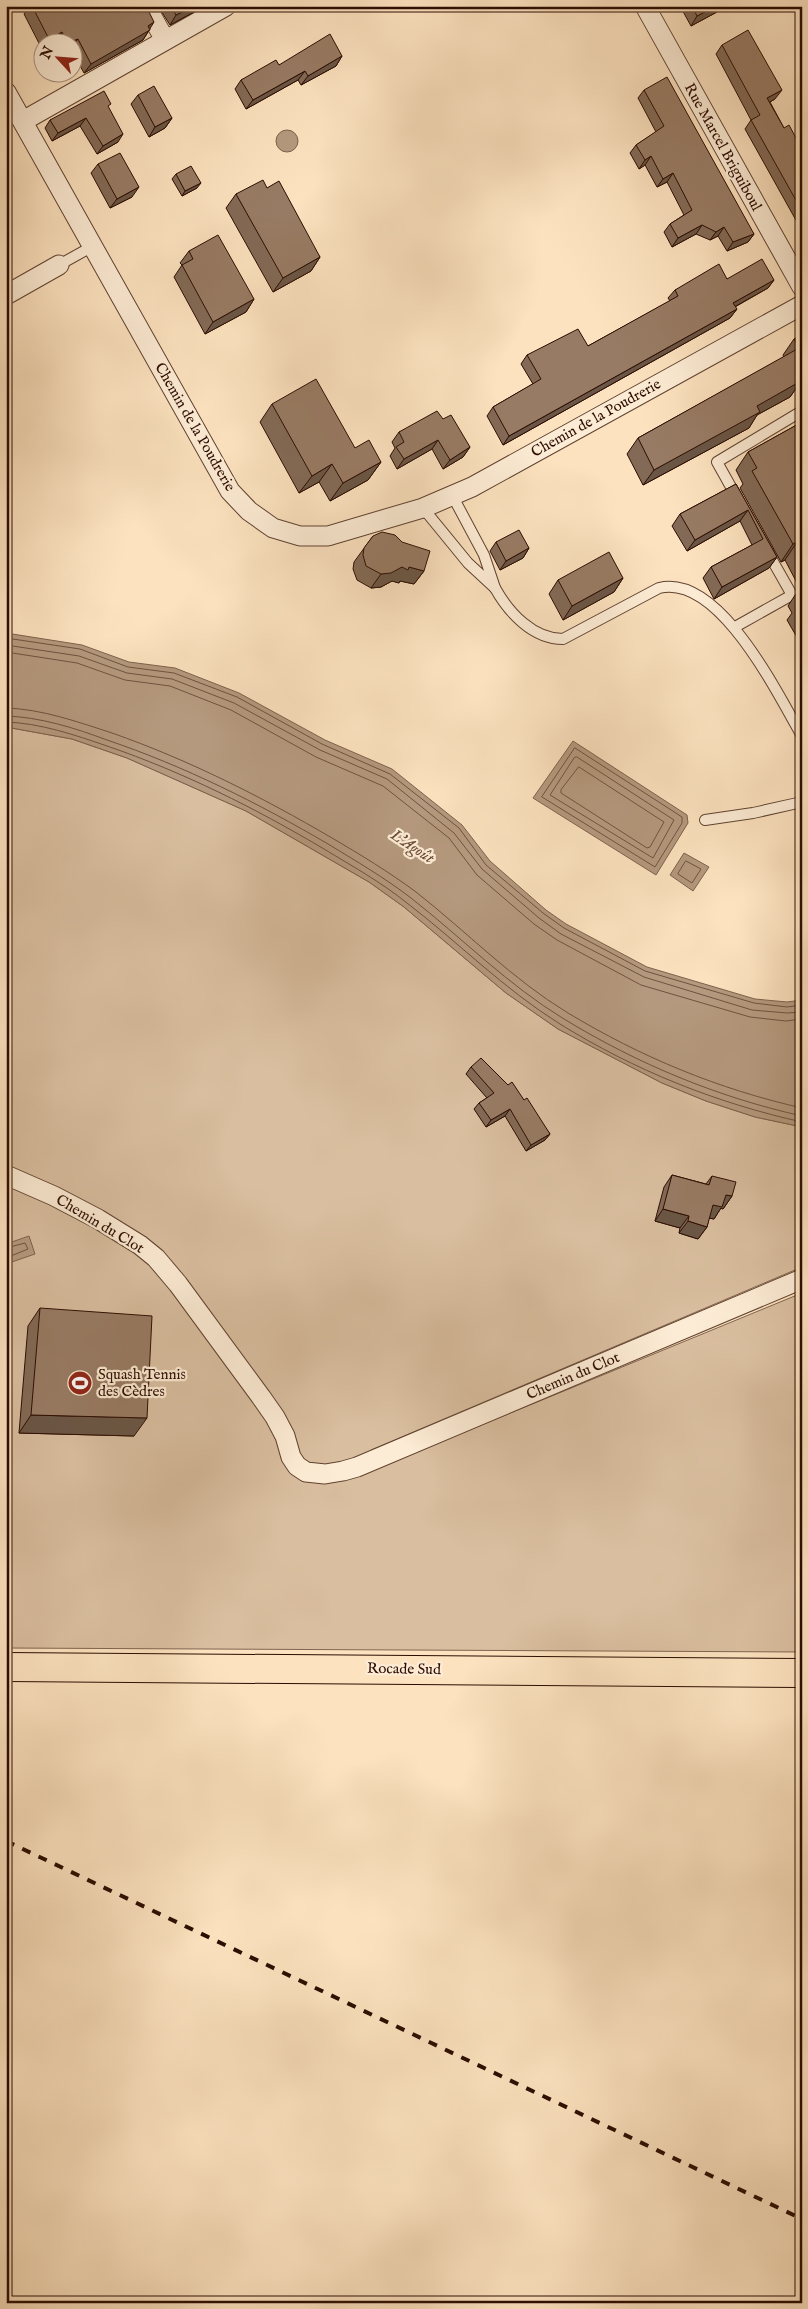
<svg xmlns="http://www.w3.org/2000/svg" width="808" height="2309" viewBox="0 0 808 2309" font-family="'IM FELL English',serif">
	<rect width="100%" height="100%" fill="#fce2bf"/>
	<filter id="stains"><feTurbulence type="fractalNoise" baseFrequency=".004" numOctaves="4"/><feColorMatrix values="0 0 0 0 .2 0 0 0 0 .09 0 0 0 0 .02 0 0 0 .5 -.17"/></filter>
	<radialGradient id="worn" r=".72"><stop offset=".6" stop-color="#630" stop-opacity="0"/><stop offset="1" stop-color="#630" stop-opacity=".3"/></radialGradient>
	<!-- green -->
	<path fill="#d9be9f" stroke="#826550" d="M6 727 72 739 127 758 246 811 369 882 404 907 506 993 558 1029 662 1083 706 1101 755 1117 802 1127V1267L371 1450 355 1477 802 1293V1652L6 1648Z"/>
	<!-- water -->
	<g fill="#b5997e" stroke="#7e614c">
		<circle cx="287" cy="141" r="11"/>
		<path d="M6 633 82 645 129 662 175 668 239 693 325 740 392 769 462 825 490 861 546 910 566 924 647 967 755 999 787 1002 802 1000V1127L755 1117 706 1101 662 1083 558 1029 506 993 404 907 369 882 246 811 127 758 72 739 6 727Z"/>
		<path d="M573 741 687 815 688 823 656 875 533 798Z"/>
		<path d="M684 853 709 867 693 891 670 875Z"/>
		<path d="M29 1236 35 1254 6 1264V1244Z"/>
	</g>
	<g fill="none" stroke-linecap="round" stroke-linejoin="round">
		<!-- shore -->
		<g stroke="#705240" stroke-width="1">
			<path d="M6 638 80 649 128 667 174 673 237 697 322 744 390 774 459 828 486 865 543 913 564 928 645 971 754 1003 787 1007 802 1005"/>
			<path d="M6 645 79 656 127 673 172 679 234 703 320 750 387 779 454 833 482 869 539 918 561 934 644 977 752 1010 787 1013 802 1012"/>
			<path d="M6 652 77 663 125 680 170 686 231 710 316 757 383 786 449 838 477 875 534 924 557 940 641 985 750 1017 786 1021 802 1019"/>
			<path d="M6 708C42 709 78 722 112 733 189 760 262 797 332 838 361 855 389 872 416 892 467 932 512 979 568 1013 641 1057 718 1089 802 1108"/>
			<path d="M6 716C40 717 75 728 107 740 184 766 258 803 328 844 356 861 385 878 411 898 462 938 508 985 564 1019 638 1064 717 1097 802 1116"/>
			<path d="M6 722C40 723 75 735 107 746 183 772 255 808 324 849 352 866 381 882 407 903 459 943 504 989 560 1024 634 1070 716 1103 802 1122"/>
			<path d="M575 748 682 817V823L655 867 542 797Z"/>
			<path d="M577 757 674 820 653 858 550 795 574 758Z"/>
			<path d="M579 767 664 822 650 847 647 848 561 793V790Z"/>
			<path d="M686 861 701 869 692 883 678 874Z"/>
			<path d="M6 1248 25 1243 28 1249 6 1258"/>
		</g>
		<defs>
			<g id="lane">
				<path d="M59 265 93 246"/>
				<path d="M736 496 717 462 802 411"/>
				<path d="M423 508 468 563 495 588 484 555 452 495"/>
				<path d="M495 588C509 613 533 639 563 639L659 588C719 573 777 693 802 736"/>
				<path d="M735 627 792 595 767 551"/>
				<path d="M705 820 753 813 802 802"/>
			</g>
			<g id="street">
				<path d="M146 6 165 40"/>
				<path d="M645 6 802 287"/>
				<path d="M6 92 230 491 249 511 273 528 300 536H328L423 508 472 487 802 305"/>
				<path d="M23 121 226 6"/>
				<path d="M6 295 59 265"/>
				<path d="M6 1175 54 1196 98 1219 140 1245 156 1258 178 1284 261 1397 275 1417 285 1436 291 1457 297 1466 306 1472 325 1474 343 1471 357 1467 802 1279"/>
			</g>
			<path id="primary" d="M6 1667 802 1673"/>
		</defs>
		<!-- lane casing -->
		<use href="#lane" stroke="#604230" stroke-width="12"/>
		<!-- street casing -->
		<use href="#street" stroke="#604230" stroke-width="21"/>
		<!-- primary casing -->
		<use href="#primary" stroke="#2c0c01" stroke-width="30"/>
		<!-- lane -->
		<use href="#lane" stroke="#fdecd5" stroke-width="10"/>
		<!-- street -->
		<use href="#street" stroke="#fdecd5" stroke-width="19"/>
		<!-- primary -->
		<use href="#primary" stroke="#fce2bf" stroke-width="28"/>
		<!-- rail -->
		<path stroke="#2c0c01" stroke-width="4" stroke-dasharray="9 9" stroke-linecap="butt" d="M6 1841 802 2219"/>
	</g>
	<!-- wall -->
	<g fill="#836a56" stroke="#2c0c01">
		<path d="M30 6H146L150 29 143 40 84 73 72 51V42H42V49L24 14Z"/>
		<path d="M158 6H205L170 25Z"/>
		<path d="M680 6H721L717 12 691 26Z"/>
		<path d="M722 45 775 99 770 102 784 128 802 149V231L745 129 751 120 716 54Z"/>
		<path d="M342 56 336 66 301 85 298 80 246 109 235 89 241 80 279 65Z"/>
		<path d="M644 90 754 234 748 242 727 251 718 236 710 240 696 234 672 247 664 232 670 224 684 215 667 182 657 187 645 165 639 169 630 153 636 145 656 132 638 98Z"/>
		<path d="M138 95 172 118 165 128 149 137 131 104Z"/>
		<path d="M108 107 118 142 97 154 80 126 52 141 45 128 50 120Z"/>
		<path d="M98 164 132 197 110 208 91 173Z"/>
		<path d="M176 174 197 188 182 196 172 179Z"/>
		<path d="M267 188 320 257 311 271 273 292 226 208 236 194Z"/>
		<path d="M189 251 254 299 246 312 205 334 174 277 182 265 180 263Z"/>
		<path d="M727 279 774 280 768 288 735 307 737 309 730 318 503 445 487 416 493 407 533 384 521 364 527 355 588 346 670 301 668 298 675 290Z"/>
		<path d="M802 335 800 383 790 397 757 415 749 428 643 485 627 454 638 438 784 357 783 355 794 339Z"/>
		<path d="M272 404 355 448 381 462 368 480 330 501 319 482 299 493 260 422Z"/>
		<path d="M443 419 470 447 463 457 443 469 432 449 397 469 390 456 395 448 392 442 399 432Z"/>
		<path d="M802 422V580L797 583 785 560 781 562 740 488 743 484 736 470 748 452Z"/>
		<path d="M736 484 777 557 769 568 714 599 703 578 711 567 752 545 740 521 687 551 672 526 680 514Z"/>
		<path d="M373 536 424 571 414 584 400 581 399 583 392 581 381 587 371 588 357 580 353 569 354 562Z"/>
		<path d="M496 542 529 548 523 558 500 570 490 551Z"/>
		<path d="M623 578 614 592 563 620 549 594 558 580Z"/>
		<path d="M802 589V646L787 620 792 613 788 606 797 592Z"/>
		<path d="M471 1067 508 1085 524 1100 550 1134 545 1140 526 1151 505 1116 486 1127 474 1109 479 1103 487 1098 466 1074Z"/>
		<path d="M672 1175 706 1184 712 1176 732 1196 723 1209 721 1208 714 1219 709 1218 707 1227 698 1239 679 1233 680 1228 655 1221 664 1187Z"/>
		<path d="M40 1308 134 1436 19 1433 28 1326Z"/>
	</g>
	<!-- shaded-wall -->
	<g fill="#6a5646" stroke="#2c0c01">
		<path d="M194 6H205L170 25 176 15Z"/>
		<path d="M716 6H721L717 12 691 26 697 16Z"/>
		<path d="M154 22 143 40 84 73 91 64Z"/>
		<path d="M62 32 55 42H47L49 39Z"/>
		<path d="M78 39 72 46V42H70Z"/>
		<path d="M342 56 336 66 301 85 308 76Z"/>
		<path d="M305 71 298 80 246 109 253 100Z"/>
		<path d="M782 90 775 99 761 107 767 98Z"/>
		<path d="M86 118 80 126 52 141 58 133Z"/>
		<path d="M172 118 165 128 149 137 155 127Z"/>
		<path d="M123 134 118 142 97 154 103 146Z"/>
		<path d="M651 156 645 165 639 169 645 160Z"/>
		<path d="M673 173 667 182 657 187 663 179Z"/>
		<path d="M201 183 197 188 182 196 185 191Z"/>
		<path d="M139 187 132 197 110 208 117 199Z"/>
		<path d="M702 225 696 234 672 247 678 238Z"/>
		<path d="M724 227 718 236 710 240 716 232Z"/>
		<path d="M754 234 748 242 727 251 733 242Z"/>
		<path d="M320 257 311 271 273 292 283 278Z"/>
		<path d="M774 280 768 288 727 311 733 303Z"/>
		<path d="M254 299 246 312 205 334 213 322Z"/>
		<path d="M737 309 730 318 503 445 509 436Z"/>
		<path d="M802 372V382L800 383 790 397 757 415 749 428 643 485 654 470 757 406 798 375Z"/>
		<path d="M438 440 432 449 397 469 404 459Z"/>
		<path d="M470 447 463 457 443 469 450 460Z"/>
		<path d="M381 462 368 480 330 501 343 483Z"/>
		<path d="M332 464 319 482 299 493 312 476Z"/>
		<path d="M748 510 740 521 687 551 695 540Z"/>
		<path d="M797 542 785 560 781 562 793 544Z"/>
		<path d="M529 548 523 558 500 570 506 561Z"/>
		<path d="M777 557 769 568 714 599 722 587Z"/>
		<path d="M402 567H409L424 571 414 584 400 581 399 583 392 581 381 587 371 588 381 574Z"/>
		<path d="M802 577V580L797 583Z"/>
		<path d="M623 578 614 592 563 620 572 606Z"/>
		<path d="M510 1109 505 1116 486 1127 491 1120Z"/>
		<path d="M550 1134 545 1140 526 1151 531 1145Z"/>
		<path d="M726 1195 732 1196 723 1209 721 1208 714 1219 704 1217 713 1205Z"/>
		<path d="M663 1209 689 1216 680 1228 655 1221Z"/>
		<path d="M688 1221 707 1227 698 1239 679 1233Z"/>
		<path d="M31 1415 147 1418 134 1436 19 1433Z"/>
	</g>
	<!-- building -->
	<g fill="#987b64" stroke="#2c0c01">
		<path d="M32 6H146L154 22 148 26 150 30 91 64 78 39 70 42H67L62 32 49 39Z"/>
		<path d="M171 6H194L176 15Z"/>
		<path d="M692 6H716L697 16Z"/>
		<path d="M748 30 782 90 767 98 784 128 789 125 802 149V211L751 120 760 115 722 45Z"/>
		<path d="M330 34 342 56 308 76 305 71 253 100 241 80 276 60 279 65Z"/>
		<path d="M667 77 754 234 733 242 724 227 716 232 702 225 678 238 670 224 692 210 673 173 663 179 651 156 645 160 636 145 664 126 644 90Z"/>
		<path d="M154 86 172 118 155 127 138 95Z"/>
		<path d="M104 91 111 104 108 106 123 134 103 146 86 118 58 133 50 120Z"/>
		<path d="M120 153 139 187 117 199 98 164Z"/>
		<path d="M191 166 201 183 185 191 176 174Z"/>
		<path d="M263 180 267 188 279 181 320 257 283 278 236 194Z"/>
		<path d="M218 235 254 299 213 322 182 265 193 259 189 251Z"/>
		<path d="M762 259 774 280 733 303 737 309 509 436 493 407 541 379 527 355 578 329 588 346 678 296 675 290 719 264 727 279Z"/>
		<path d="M802 335V372L798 375 801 381 757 406 760 412 654 470 638 438 799 348 794 339Z"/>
		<path d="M316 379 355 448 369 440 381 462 343 483 332 464 312 476 272 404Z"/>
		<path d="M437 411 443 419 451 415 470 447 450 460 438 440 404 459 396 447 404 442 399 432Z"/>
		<path d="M802 422V551L797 542 793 544 752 471 757 468 748 452Z"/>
		<path d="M736 484 777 557 722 587 711 567 763 539 748 510 695 540 680 514Z"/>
		<path d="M519 530 529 548 506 561 496 542Z"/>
		<path d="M382 532 395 535 402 542 430 551 424 571 409 567 408 570 402 567 391 573 381 574 366 566 363 555 364 548 373 536Z"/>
		<path d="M609 552 623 578 572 606 558 580Z"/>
		<path d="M802 589V599L797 592Z"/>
		<path d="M802 603V615L797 606Z"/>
		<path d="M481 1058 508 1085 512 1082 524 1100 527 1098 550 1134 531 1145 510 1109 491 1120 479 1103 494 1093 471 1067Z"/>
		<path d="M672 1175 709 1185 712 1176 736 1182 732 1196 726 1195 722 1207 713 1205 707 1227 688 1221 689 1216 663 1209Z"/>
		<path d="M40 1308 152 1316 147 1418 31 1415Z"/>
	</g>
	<!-- icons -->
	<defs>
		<symbol id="stadium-disc" viewBox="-11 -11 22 22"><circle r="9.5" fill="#8f2418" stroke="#fdecd5"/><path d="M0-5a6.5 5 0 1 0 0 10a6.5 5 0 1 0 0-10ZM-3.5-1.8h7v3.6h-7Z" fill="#fff"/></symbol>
	</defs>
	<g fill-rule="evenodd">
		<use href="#stadium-disc" x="66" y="1369" width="28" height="28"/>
	</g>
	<g text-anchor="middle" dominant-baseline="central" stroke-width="4.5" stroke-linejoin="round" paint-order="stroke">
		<!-- street labels -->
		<g font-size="15" fill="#2c0c01" stroke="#fdecd5">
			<text transform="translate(723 147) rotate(61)">Rue Marcel Briguiboul</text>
			<text transform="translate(596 418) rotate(-29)">Chemin de la Poudrerie</text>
			<text transform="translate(195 427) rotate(60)">Chemin de la Poudrerie</text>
			<text transform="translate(100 1224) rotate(31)">Chemin du Clot</text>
			<text transform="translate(573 1376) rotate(-23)">Chemin du Clot</text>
			<text transform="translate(404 1669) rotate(1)">Rocade Sud</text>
		</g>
		<!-- poi labels -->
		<g font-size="15" fill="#2c0c01" stroke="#fdecd5" text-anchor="start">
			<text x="98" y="1374">Squash Tennis<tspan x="98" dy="17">des Cèdres</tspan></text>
		</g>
		<!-- water labels -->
		<g font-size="16" font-style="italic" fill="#6a4b39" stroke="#fdecd5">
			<text transform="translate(412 847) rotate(33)">L'Agoût</text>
		</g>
	</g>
	<!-- margin -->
	<rect width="808" height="2309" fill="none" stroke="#fce2bf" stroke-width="25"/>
	<rect x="8" y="8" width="793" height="2294" fill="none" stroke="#2c0c01" stroke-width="2.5"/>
	<rect x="12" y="12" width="783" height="2284" fill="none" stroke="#2c0c01"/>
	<!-- north arrow -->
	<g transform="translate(58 58) rotate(296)"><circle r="24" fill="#fdecd5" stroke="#a99280"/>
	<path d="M0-4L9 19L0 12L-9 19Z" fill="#8f2418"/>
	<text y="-8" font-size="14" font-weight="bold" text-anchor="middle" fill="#2c0c01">N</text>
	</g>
	<rect width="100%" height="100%" filter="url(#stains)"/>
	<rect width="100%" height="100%" fill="url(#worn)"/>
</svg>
